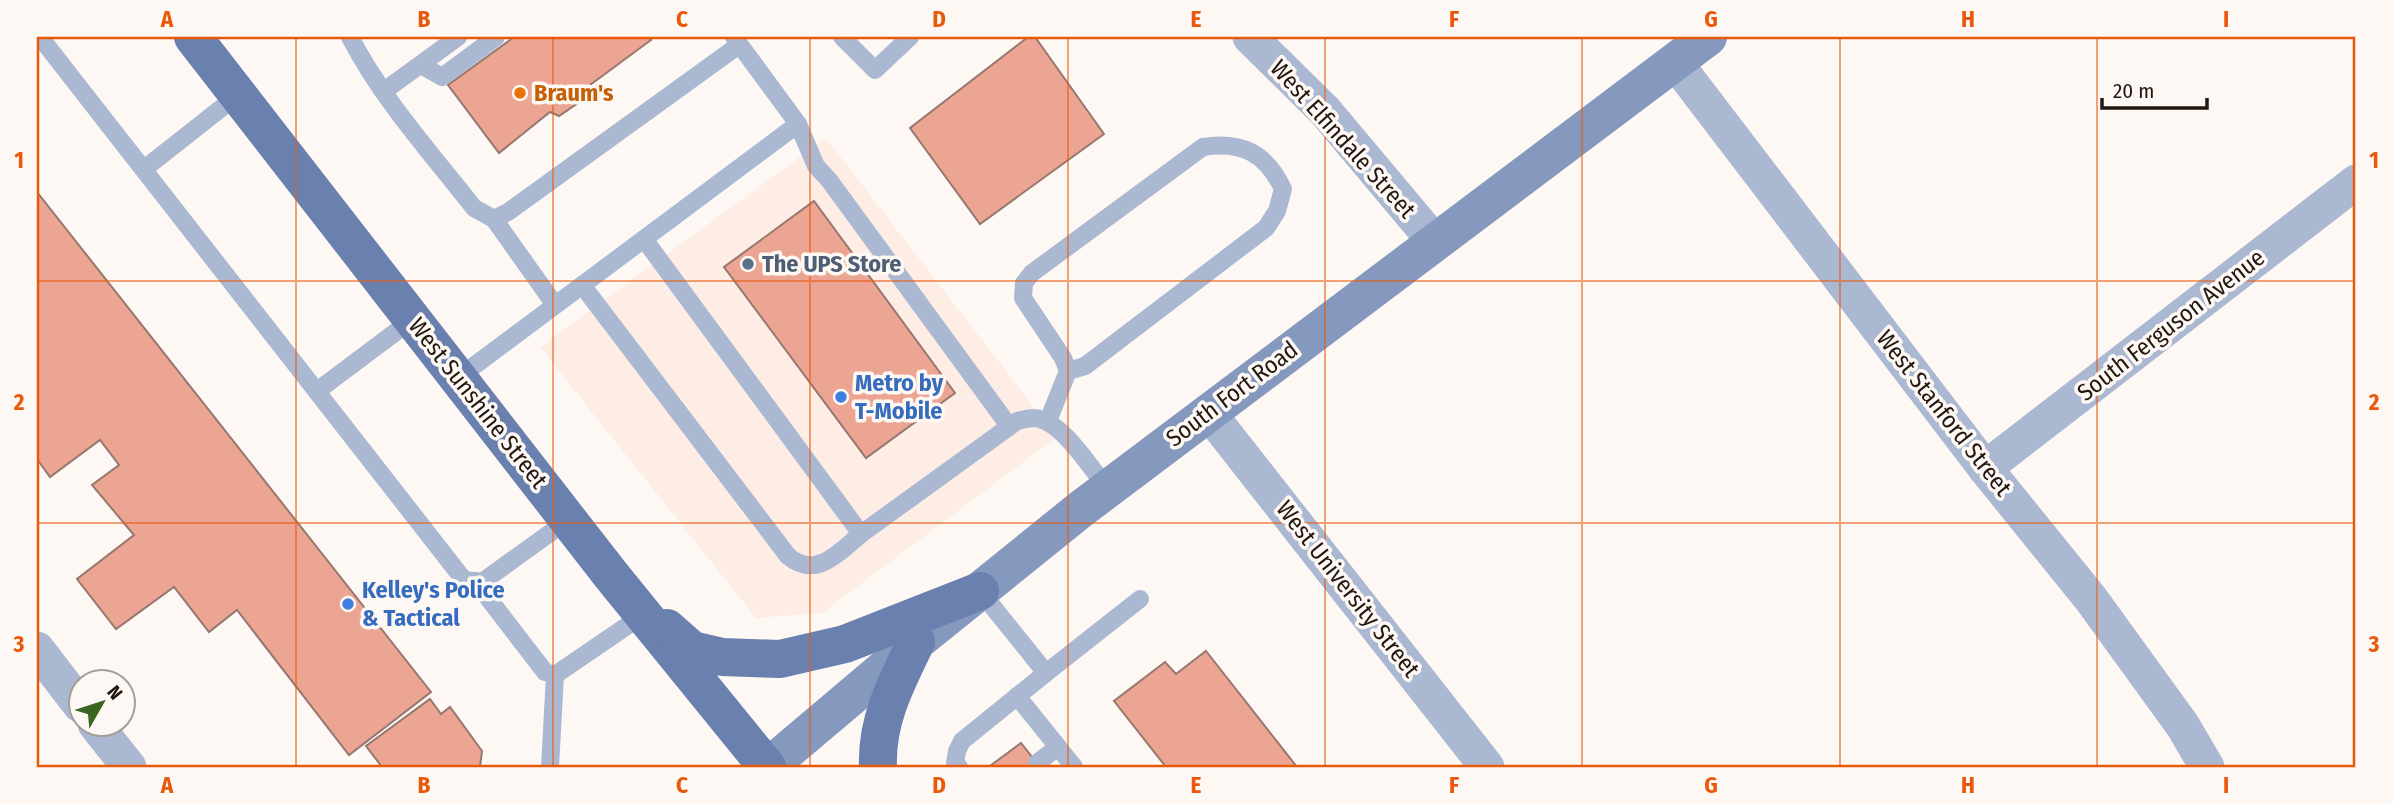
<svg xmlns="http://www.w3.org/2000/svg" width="2393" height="804" viewBox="0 0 2393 804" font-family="'Fira Sans Condensed',sans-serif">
	<rect width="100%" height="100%" fill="#fef8f4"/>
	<!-- built -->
	<path fill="#fdede5" d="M826 138 1057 437 822 613 756 618 540 347Z"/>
	<!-- building -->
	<g fill="#eda593" stroke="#96776f" stroke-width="2">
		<path d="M514 37H648L651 40 586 88 584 99 559 116 550 112 499 153 448 85Z"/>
		<path d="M1028 37H1035L1104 134 980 224 910 128Z"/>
		<path d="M37 192 431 692 349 755 237 610 209 632 174 587 116 629 77 579 134 535 92 485 119 465 100 440 50 477 37 459Z"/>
		<path d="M814 201 955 393 866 458 724 267Z"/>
		<path d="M1206 651 1297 767H1166L1114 701 1165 662 1176 674Z"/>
		<path d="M430 699 441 714 450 707 482 751 480 767H382L366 746Z"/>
		<path d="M1021 743 1040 767H991L990 766Z"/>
	</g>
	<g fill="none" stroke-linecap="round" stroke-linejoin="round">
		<!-- lane -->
		<g stroke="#abb8d2" stroke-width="18">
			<path d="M40 37 464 580 482 582 568 520"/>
			<path d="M350 37C382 99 431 153 474 208L494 219 508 212 739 45"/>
			<path d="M734 37 798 124 816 166 829 180 1009 426"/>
			<path d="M842 37 875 70 910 37"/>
			<path d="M421 65 442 77 496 37"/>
			<path d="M384 91 458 37"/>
			<path d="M144 169 238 95"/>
			<path d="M494 219 555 305"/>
			<path d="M644 239 861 534 1017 421C1022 420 1028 418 1034 418 1061 419 1091 469 1108 489"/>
			<path d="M582 285 788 556C816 580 839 552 861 534"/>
			<path d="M459 377 798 124"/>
			<path d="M317 391 413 319"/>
			<path d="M1048 421 1068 371 1063 358 1023 298 1024 283 1032 273 1203 147C1242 141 1266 153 1283 189L1277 211 1266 228 1085 366 1068 371"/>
			<path d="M475 581 545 672 555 675 643 615"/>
			<path d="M1046 673 1140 599"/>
			<path d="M1017 696 1074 767"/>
			<path d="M1037 763 1058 747"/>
			<path d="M550 767 555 675"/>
			<path d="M959 767 955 763 957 751 962 741 1046 673 980 591"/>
		</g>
		<!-- street -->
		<g stroke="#abb8d2" stroke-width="35">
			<path d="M1250 37 1325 111 1435 242"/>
			<path d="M1675 62 1985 468 2091 599 2183 726 2207 767"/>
			<path d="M1208 412 1487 767"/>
			<path d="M1985 468 2356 182"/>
			<path d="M37 649 80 705"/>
			<path d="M95 724 129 767"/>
		</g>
		<!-- secondary -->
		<path stroke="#8598be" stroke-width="38" d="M768 767 916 642 1081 509 1708 37"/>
		<!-- primary -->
		<g stroke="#6a80af" stroke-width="38">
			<path d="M193 37 611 575 767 767"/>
			<path d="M667 628 692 650 722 657 780 659 845 644 980 591"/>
			<path d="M878 767C876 721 896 683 916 642"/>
		</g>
	</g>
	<!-- grid -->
	<path fill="none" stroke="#e8590c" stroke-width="2" stroke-opacity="0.55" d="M296 37V767M553 37V767M810 37V767M1068 37V767M1325 37V767M1582 37V767M1840 37V767M2097 37V767M37 281H2356M37 523H2356"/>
	<!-- markers -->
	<circle fill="#e8710a" stroke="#fef8f4" stroke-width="2.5" cx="520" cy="93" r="7"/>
	<circle fill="#5c6f8a" stroke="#fef8f4" stroke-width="2.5" cx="748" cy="264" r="7"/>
	<g fill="#3f7fe0" stroke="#fef8f4" stroke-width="2.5">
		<circle cx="841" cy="397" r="7"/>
		<circle cx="348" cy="604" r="7"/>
	</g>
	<g text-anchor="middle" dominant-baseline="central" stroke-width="7" stroke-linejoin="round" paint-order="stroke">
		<!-- food labels -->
		<g font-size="24" font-weight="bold" fill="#c56008" stroke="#fef8f4" text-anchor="start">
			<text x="534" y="93">Braum's</text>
		</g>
		<!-- street labels -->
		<g font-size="24" fill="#221711" stroke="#fef8f4">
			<text transform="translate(1343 139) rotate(48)">West Elfindale Street</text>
			<text transform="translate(2171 325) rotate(-38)">South Ferguson Avenue</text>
			<text transform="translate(1232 394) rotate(-37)">South Fort Road</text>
			<text transform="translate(478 403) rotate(52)">West Sunshine Street</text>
			<text transform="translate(1944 413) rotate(52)">West Stanford Street</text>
			<text transform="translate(1348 589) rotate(52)">West University Street</text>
		</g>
		<!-- service labels -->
		<g font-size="24" font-weight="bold" fill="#4e5e75" stroke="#fef8f4" text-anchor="start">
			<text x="762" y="264">The UPS Store</text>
		</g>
		<!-- shop labels -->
		<g font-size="24" font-weight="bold" fill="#366cbe" stroke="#fef8f4" text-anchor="start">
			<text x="855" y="383">Metro by<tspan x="855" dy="28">T-Mobile</tspan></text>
			<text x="362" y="590">Kelley's Police<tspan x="362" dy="28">&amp; Tactical</tspan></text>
		</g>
	</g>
	<!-- border -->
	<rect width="2393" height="804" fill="none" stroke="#fef8f4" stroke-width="77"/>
	<!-- north arrow -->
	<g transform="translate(102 703) rotate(51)"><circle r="33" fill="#fef8f4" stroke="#a69e99" stroke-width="2"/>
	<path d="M0-5L12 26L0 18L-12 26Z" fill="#3c6522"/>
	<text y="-10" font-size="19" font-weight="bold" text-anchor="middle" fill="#221711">N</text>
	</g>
	<!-- scale -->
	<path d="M2102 98v10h105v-10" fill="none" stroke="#221711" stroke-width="3.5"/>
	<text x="2113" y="98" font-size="21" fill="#221711" stroke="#fef8f4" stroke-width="5" paint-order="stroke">20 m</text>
	<rect x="38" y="38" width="2316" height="728" fill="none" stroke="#e8590c" stroke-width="2.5"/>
	<g font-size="23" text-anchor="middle" font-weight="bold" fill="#e8590c">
		<text x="167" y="27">A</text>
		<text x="424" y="27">B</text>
		<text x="682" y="27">C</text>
		<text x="939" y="27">D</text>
		<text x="1196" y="27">E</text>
		<text x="1454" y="27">F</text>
		<text x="1711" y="27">G</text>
		<text x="1968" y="27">H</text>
		<text x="2226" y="27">I</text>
		<text x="19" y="168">1</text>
		<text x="2374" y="168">1</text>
		<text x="19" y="410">2</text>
		<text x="2374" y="410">2</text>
		<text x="19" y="652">3</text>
		<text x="2374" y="652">3</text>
		<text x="167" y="793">A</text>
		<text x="424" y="793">B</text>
		<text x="682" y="793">C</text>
		<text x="939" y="793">D</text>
		<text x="1196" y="793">E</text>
		<text x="1454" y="793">F</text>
		<text x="1711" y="793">G</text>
		<text x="1968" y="793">H</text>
		<text x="2226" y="793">I</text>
	</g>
</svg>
